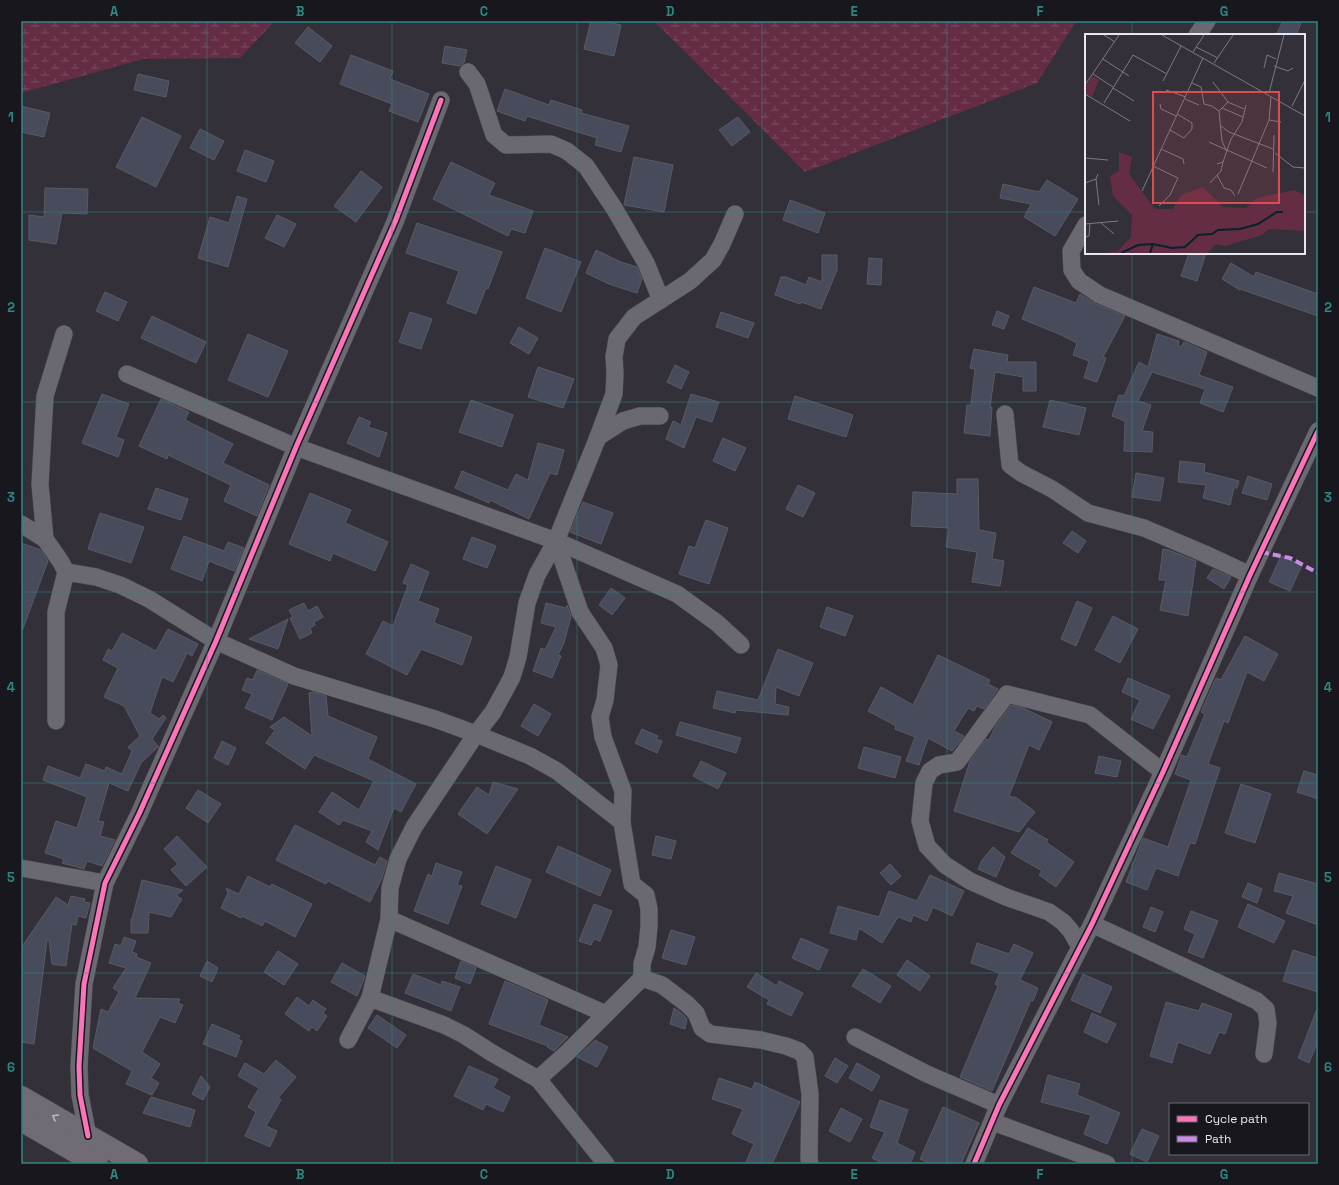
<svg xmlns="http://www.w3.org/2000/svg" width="1339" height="1185" viewBox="0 0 1339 1185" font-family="'Space Grotesk',sans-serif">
	<defs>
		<pattern id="wetland-marsh" width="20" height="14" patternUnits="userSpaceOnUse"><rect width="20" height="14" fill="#652d44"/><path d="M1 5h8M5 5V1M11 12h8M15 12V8" fill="none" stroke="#7b4b5f"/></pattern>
	</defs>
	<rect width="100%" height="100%" fill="#33303a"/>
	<!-- wetland -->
	<g fill="url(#wetland-marsh)">
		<path d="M21 21H275L240 58 143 59 21 93Z"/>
		<path d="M654 21H1076L1037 83 805 172Z"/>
	</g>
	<!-- building -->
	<g fill="#474b5b" stroke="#5a5a62">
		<path d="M591 21H604L621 25 614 56 584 49Z"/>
		<path d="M1283 21H1302L1296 35H1276Z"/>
		<path d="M308 27 332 46 320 62 295 43Z"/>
		<path d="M445 46 467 50 464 63 460 66 442 63Z"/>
		<path d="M351 55 393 71 390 79 429 94 418 122 389 111 392 104 340 84Z"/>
		<path d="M138 74 169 81 166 97 134 90Z"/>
		<path d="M505 89 549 105 551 100 582 110 581 113 629 126 621 152 595 145 597 138 527 116 525 121 497 111Z"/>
		<path d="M21 106 50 113 44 137 21 132Z"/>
		<path d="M142 117 181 136 156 187 116 167Z"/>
		<path d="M738 117 750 132 732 146 719 130Z"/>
		<path d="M200 129 224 141 214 160 190 148Z"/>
		<path d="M245 150 274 161 266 182 237 171Z"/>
		<path d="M634 157 673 165 664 212 624 205Z"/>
		<path d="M451 162 495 183 489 195 533 211 525 233 511 229 508 236 433 199Z"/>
		<path d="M361 171 382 187 356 222 334 206Z"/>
		<path d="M1047 180 1078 199 1055 236 1024 217 1031 204 1000 198 1003 184 1039 192Z"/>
		<path d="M45 188 88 189 87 214 62 213 56 244 29 240V215L44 217Z"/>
		<path d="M237 196 247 199 228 267 198 258 210 217 229 223Z"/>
		<path d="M790 200 825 213 818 233 783 220Z"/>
		<path d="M277 215 296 224 284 247 265 238Z"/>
		<path d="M417 223 502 252 488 289 486 288 476 314 447 303 459 271 406 253Z"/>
		<path d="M545 248 581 262 561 312 526 298Z"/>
		<path d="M596 250 621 262 637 267 642 279 637 293 609 284 586 273Z"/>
		<path d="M1189 253H1206L1197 281 1181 276Z"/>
		<path d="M822 255H837V270L821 309 801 302 800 304 775 295 781 277H786L806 285 809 277 822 282Z"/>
		<path d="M869 258 882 259 881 285 867 284Z"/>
		<path d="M1231 263 1254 277 1256 272 1318 294V316L1240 289V290L1222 279Z"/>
		<path d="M1034 287 1076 303 1080 294 1096 304 1125 316 1103 357 1106 358 1097 382 1084 378 1089 361 1073 355 1077 343 1059 334 1022 319Z"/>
		<path d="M105 292 127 302 118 321 96 311Z"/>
		<path d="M997 311 1009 316 1004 329 992 325Z"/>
		<path d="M410 312 432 319 421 349 399 342Z"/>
		<path d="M721 312 754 323 748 338 716 327Z"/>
		<path d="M152 316 206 342 196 363 141 338Z"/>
		<path d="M519 327 538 338 529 354 510 343Z"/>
		<path d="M248 334 288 351 268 397 228 380Z"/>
		<path d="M1157 334 1179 341 1178 345 1181 347 1184 342 1207 352 1199 375 1233 387 1223 412 1200 403 1205 389 1152 372 1138 401 1151 405 1142 431 1153 432 1152 452 1124 451 1125 421 1112 416 1119 395 1124 396 1139 362 1148 367Z"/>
		<path d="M974 349 1008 355 1007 362H1036V391H1023V377L995 372 990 407H992L990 436 964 433 967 405H971L975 369 970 368Z"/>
		<path d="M675 365 689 372 681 389 667 382Z"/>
		<path d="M538 367 574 379 563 408 528 397Z"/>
		<path d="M102 394 129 404 116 437 124 440 118 457 82 443Z"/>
		<path d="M691 394 719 402 712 422 696 417 684 448 666 439 673 421 681 425Z"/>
		<path d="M795 396 853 415 846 437 788 419Z"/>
		<path d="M161 399 189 412 185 420 233 444 223 463 269 485 257 516 224 501 231 485 168 455 167 459 139 446Z"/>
		<path d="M471 400 513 415 502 447 459 432Z"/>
		<path d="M1050 400 1086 408 1079 435 1043 427Z"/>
		<path d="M359 417 371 422 368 427 387 433 379 457 347 443Z"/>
		<path d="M723 438 746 448 735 471 713 461Z"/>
		<path d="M538 443 564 450 557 475 550 473 529 519 490 500 489 503 455 488 462 471 508 490 516 474 528 480Z"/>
		<path d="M1180 461 1205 464 1204 472 1239 481 1237 488H1234L1230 505 1203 498 1206 485 1178 482Z"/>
		<path d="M1136 473 1164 478 1160 501 1132 497Z"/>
		<path d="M1248 476 1272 484 1267 500 1242 493Z"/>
		<path d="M957 479H978L979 530 996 533 992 559 1004 561 1000 586 972 582 977 552 946 547 949 528 911 526 913 492 957 494Z"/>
		<path d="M798 485 815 493 803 517 786 509Z"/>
		<path d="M156 488 188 499 181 520 148 509Z"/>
		<path d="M310 493 351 510 345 523 388 542 375 571 333 553 330 561 289 544Z"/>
		<path d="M583 502 613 513 601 544 570 532Z"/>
		<path d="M100 513 144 527 131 563 88 549Z"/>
		<path d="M706 520 728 528 709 584 679 574 689 546 695 548Z"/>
		<path d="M1072 531 1086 541 1078 553 1063 543Z"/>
		<path d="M184 536 224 551 228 542 244 548 234 571 209 561 202 581 171 569Z"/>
		<path d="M472 537 496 546 487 568 463 559Z"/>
		<path d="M21 543 41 550 48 561 22 631 21 630Z"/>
		<path d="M1163 549 1169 550 1196 561 1188 616 1160 610 1166 580H1159Z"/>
		<path d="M1281 556 1302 565 1290 591 1269 582Z"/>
		<path d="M411 564 429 572 418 601 439 609 434 623 472 637 462 665 421 649 407 675 366 654 383 621 393 626 408 585 403 583Z"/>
		<path d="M1213 569 1231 577 1224 589 1207 578Z"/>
		<path d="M611 588 625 598 612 615 599 605Z"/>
		<path d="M1077 601 1092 608 1076 646 1061 639Z"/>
		<path d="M304 603 308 611 317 606 323 617 314 622 315 625 310 628 312 633 300 639 290 618 293 617 289 610Z"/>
		<path d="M546 603 566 608 567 605 571 616 564 643 558 655 561 656 552 678 533 671 541 648 545 650 556 627 541 623Z"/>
		<path d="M827 607 853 616 845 636 820 627Z"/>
		<path d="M1113 616 1138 629 1120 663 1095 650Z"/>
		<path d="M288 619 278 649 249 639Z"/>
		<path d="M168 629 198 644 192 656 187 653 173 682 162 677 150 713 159 719 163 715 166 718 152 739 158 746V747L141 763 128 791 109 783 98 821 104 822 100 836 115 840 102 866 87 861 84 869 62 863 64 859 45 853 56 821 77 828 87 797 43 780 48 766 80 778 86 764 105 771 106 767 122 774 132 751 128 747 140 736 124 706 104 697 118 668 103 660 108 649 112 651 122 633 156 651Z"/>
		<path d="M1245 636 1278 654 1264 681 1247 672 1228 723 1224 721 1208 764 1220 768 1195 844 1190 843 1178 876 1156 868 1147 890 1126 882 1143 838 1168 847 1191 780 1175 774 1181 757V755L1187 757 1205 714 1201 712 1216 678 1221 680Z"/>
		<path d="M778 649 813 663 799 696 776 687 775 704 789 707 788 715 736 710 735 713 713 708 717 691 758 700Z"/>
		<path d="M938 655 990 680 988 684 998 689 984 709 977 706 974 711 968 708 954 731 964 736 952 751 928 738 919 765 906 761 915 737 895 729 896 726 868 711 881 687 913 705Z"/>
		<path d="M257 670 288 684 272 720 245 708 252 694 242 690 247 678 253 680Z"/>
		<path d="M1128 678 1170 696 1153 729 1131 719 1140 700 1122 692Z"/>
		<path d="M313 692 326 696 328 716 377 737 368 759 416 784 401 812 394 808 378 850 366 842 372 831 343 820 339 825 319 812 332 792 359 810 374 781 314 755 305 769 266 743 275 730 270 727 284 717 312 736 309 693Z"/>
		<path d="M534 704 551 714 538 736 521 726Z"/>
		<path d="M1011 705 1023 708 1052 722 1039 750 1029 745 1009 796 1017 798 1035 812 1019 832 954 811 970 761 986 739 989 740 995 727Z"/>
		<path d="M680 722 741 738 736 753 676 735Z"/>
		<path d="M642 729 658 736 656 739 662 741 657 753 635 743Z"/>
		<path d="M222 741 236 748 228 765 214 758Z"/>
		<path d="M864 747 901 757 895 778 858 768Z"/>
		<path d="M1099 756 1121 761 1117 777 1095 773Z"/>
		<path d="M701 761 726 773 718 789 693 776Z"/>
		<path d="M1304 771 1318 775V799L1297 792Z"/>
		<path d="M493 782 518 789 487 834 458 814 477 787 489 795Z"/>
		<path d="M1241 784 1271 794 1255 843 1225 833Z"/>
		<path d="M198 790 221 804 208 823 186 808Z"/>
		<path d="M295 825 375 865 380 857 387 861 382 878 370 902 328 881 326 884 276 860Z"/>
		<path d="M1028 828 1048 840 1046 842 1074 862 1056 887 1039 875 1042 871 1011 853Z"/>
		<path d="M177 836 207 867 186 886 171 870 178 864 164 849Z"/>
		<path d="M656 836 676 841 671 859 652 855Z"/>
		<path d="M558 846 611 870 600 896 546 872Z"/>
		<path d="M993 847 1005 857 996 877 978 869 982 860Z"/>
		<path d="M436 863 462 872 457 885 462 886 448 924 414 911 428 874 432 876Z"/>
		<path d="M890 864 901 876 891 885 880 873Z"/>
		<path d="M496 866 531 880 516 918 481 904Z"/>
		<path d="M1279 873 1318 884V925L1286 913 1293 896 1274 891Z"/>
		<path d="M930 875 964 891 952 916 933 907 927 921 913 915 911 922 898 917 882 943 859 928 856 940 830 933 838 906 879 917 889 891 917 901Z"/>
		<path d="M248 876 270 887 272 884 312 904 295 937 265 921 262 926 242 916 241 918 221 908 228 893 226 888 239 894Z"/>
		<path d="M142 880 183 890 176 896 182 899 171 917 149 912 148 933H131V919H132Z"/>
		<path d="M1248 883 1262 889 1257 903 1242 897Z"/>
		<path d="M71 896 85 899 84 902 90 903 86 918 78 916 76 925 72 924 66 966 52 964 49 940H47L34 1044 21 1042V948L56 897 68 905Z"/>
		<path d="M594 904 612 911 600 941 594 939 591 945 579 941Z"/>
		<path d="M1248 904 1285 921 1274 943 1238 927Z"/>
		<path d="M1151 907 1163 912 1155 932 1143 927Z"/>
		<path d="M1191 911 1218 921 1203 958 1188 952 1195 934 1184 929Z"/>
		<path d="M671 930 695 937 686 965 662 958Z"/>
		<path d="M124 937 136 941 132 952 137 954 136 957 151 963 135 998 180 999 178 1003 183 1005 175 1023 160 1017 142 1052 160 1064 151 1078 159 1083 152 1095 126 1084 132 1071 93 1048 101 1009 108 1012 119 992 113 988 126 968 109 963 115 944 121 946Z"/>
		<path d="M801 938 828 950 819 970 792 958Z"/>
		<path d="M977 943 1009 954 1014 944 1033 953 1020 980 1038 988 1033 1001 1031 1000 992 1091 960 1077 998 986 995 984 1000 973 971 963Z"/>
		<path d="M1293 950 1318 958V992L1283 981Z"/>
		<path d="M278 951 298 964 284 985 264 972Z"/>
		<path d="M907 960 930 976 920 991 897 975Z"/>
		<path d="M207 961 218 968 212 982 200 976Z"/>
		<path d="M461 961 476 968 470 984 455 978Z"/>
		<path d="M342 963 365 976 363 982 357 996 331 982Z"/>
		<path d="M863 969 891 986 880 1003 852 986Z"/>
		<path d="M756 973 777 986 779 981 803 993 791 1016 767 1004 769 1000 747 987Z"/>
		<path d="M413 974 441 985 442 981 460 987 451 1011 405 993Z"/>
		<path d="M1083 974 1112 987 1100 1013 1071 1000Z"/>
		<path d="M505 981 548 1000 539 1025 568 1037 554 1051 547 1047 548 1046 489 1024Z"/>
		<path d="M297 997 309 1006 313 1000 326 1009 323 1013 327 1016 317 1031 312 1027 309 1031 285 1014Z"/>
		<path d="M1166 1002 1199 1011 1202 1003 1232 1014 1225 1034 1219 1032 1210 1054 1178 1042 1172 1063 1150 1056Z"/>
		<path d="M674 1008 680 1012 687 1019 685 1029 670 1024Z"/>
		<path d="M1317 1009 1318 1041 1309 1063 1298 1058Z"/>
		<path d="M1092 1013 1116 1024 1107 1043 1084 1032Z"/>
		<path d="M377 1015 406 1035 397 1048 368 1028Z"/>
		<path d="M212 1024 240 1036 238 1039 242 1041 236 1057 203 1044Z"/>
		<path d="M595 1040 608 1047 597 1067 577 1057Z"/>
		<path d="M835 1058 848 1066 837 1083 825 1076Z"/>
		<path d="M276 1060 296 1077 278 1098 281 1100 266 1126 277 1131 270 1147 245 1136 256 1112 248 1107 259 1088 238 1076 245 1063 264 1074Z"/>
		<path d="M857 1063 880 1076 872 1091 849 1078Z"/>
		<path d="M469 1066 498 1079 493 1088 510 1097 503 1112 486 1104 483 1110 454 1096Z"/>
		<path d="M1048 1075 1080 1084 1077 1095 1120 1113 1107 1144 1084 1134 1091 1115 1041 1102Z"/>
		<path d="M201 1076 210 1087 203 1100 192 1094Z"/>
		<path d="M719 1078 752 1089 755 1082 800 1102 772 1164H745L754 1144 732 1134 743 1109 712 1099Z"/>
		<path d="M151 1097 195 1110 190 1127 143 1113Z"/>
		<path d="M880 1100 908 1110 897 1143 915 1152 910 1164H884L872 1158 885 1132 870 1127Z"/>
		<path d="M943 1107 979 1123 961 1164H931L920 1159Z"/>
		<path d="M841 1108 862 1119 850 1142 829 1131Z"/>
		<path d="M1142 1129 1159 1136 1147 1162 1130 1154Z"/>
	</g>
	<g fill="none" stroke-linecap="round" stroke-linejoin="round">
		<defs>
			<g id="street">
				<path d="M1197 35 1207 21"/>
				<path d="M468 72 477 84 494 135 506 145 551 144 567 151 586 166 614 208 646 263 661 300"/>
				<path d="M1086 225 1071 251 1072 270 1079 281 1100 295 1318 388"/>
				<path d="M127 374 296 447 556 541 677 594 717 623 741 645"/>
				<path d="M1005 414 1010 465 1021 473 1052 489 1088 513 1144 528 1205 554 1250 575"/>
				<path d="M660 416H640L623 421 598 437 614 394 615 373 614 357 617 339 634 317 690 281 713 260 722 244 735 214"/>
				<path d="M21 524 45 539"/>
				<path d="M556 541 580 612 604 648 609 665 605 700 600 717 603 737 623 791 622 822 632 884 646 895 649 909V926L647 947 642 964V978L662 985 687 1004 696 1013 702 1028 710 1034 761 1040 786 1046 799 1051 805 1057 810 1094 809 1159 810 1164"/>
				<path d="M66 572 96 577 120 585 149 599 216 641 294 676 435 719 476 734 530 756 557 771 622 822"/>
				<path d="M56 721V612L66 572 61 562 45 539 40 484 45 396 64 334"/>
				<path d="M21 868 105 883"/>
				<path d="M389 919 606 1014"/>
				<path d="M1092 924 1257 1001 1266 1009 1268 1023 1264 1054"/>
				<path d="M1080 947 1071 931 1063 922 1049 912 1006 897 970 881 945 865 927 846 920 821 924 783 930 771 939 765 957 762 1007 694 1090 715 1163 772"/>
				<path d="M370 998 444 1025 464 1035 492 1053 538 1079 606 1164"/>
				<path d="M855 1037 927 1074 999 1105"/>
				<path d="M348 1040 370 998 389 919 390 888 398 859 414 827 476 734 493 712 512 677 518 657 527 603 537 575 556 541 598 437"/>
				<path d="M538 1079 568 1052 642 978"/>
				<path d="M993 1122 1107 1164"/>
				<path d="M88 1136 80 1095 79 1066 84 984 105 883 139 814 216 641 296 447 395 222 441 100"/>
				<path d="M974 1164 999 1105 1092 924 1163 772 1250 575 1318 431"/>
			</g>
			<g id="primary">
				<path d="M21 1097 137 1164"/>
				<path d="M21 1120 97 1164"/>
			</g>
		</defs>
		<!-- street casing -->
		<use href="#street" stroke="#4d4b52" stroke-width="18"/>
		<!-- primary casing -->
		<use href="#primary" stroke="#4d4b52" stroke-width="23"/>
		<!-- street -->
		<use href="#street" stroke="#6a6870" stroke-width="17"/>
		<!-- primary -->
		<use href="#primary" stroke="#716b76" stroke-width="22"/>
		<!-- quiet -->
		<path stroke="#ca8be6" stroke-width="4" stroke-dasharray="8 4" stroke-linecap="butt" d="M1261 552 1290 558 1318 573"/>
		<defs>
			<g id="cycleway">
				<path d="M88 1136 80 1095 79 1066 84 984 105 883 139 814 216 641 296 447 395 222 441 100"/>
				<path d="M974 1164 999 1105 1092 924 1163 772 1250 575 1318 431"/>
			</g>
		</defs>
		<!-- cycleway casing -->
		<use href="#cycleway" stroke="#18171e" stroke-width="8"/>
		<!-- cycleway -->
		<use href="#cycleway" stroke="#fb73b8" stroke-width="5"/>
	</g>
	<!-- one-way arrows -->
	<defs><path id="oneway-chevron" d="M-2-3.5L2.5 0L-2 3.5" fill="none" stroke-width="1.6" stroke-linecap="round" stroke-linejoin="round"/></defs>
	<use stroke="#bebbc5" href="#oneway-chevron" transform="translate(55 1117) rotate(-150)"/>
	<!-- grid -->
	<path fill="none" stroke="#308782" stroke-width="1" stroke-opacity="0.55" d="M207 21V1164M392 21V1164M577 21V1164M762 21V1164M947 21V1164M1132 21V35M21 212H1086M1304 212H1318M1132 253V1164M21 402H1318M21 592H1318M21 783H1318M21 973H1318"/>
	<!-- overview -->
	<g transform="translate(1085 34)">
		<rect width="220" height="220" fill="#33303a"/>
		<path d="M34 118 47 123 44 140 70 175H88L96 161 118 153 138 173 161 174 172 164 209 156 220 161V197L184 195 177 201 140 212 131 210 123 219H20L33 217 46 203 47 181 28 162 25 142 34 137Z" fill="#652d44"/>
		<path d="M7 42 14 46 7 63 0 59V54Z" fill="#652d44"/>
		<path fill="none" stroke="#07212d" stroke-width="2" d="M68 210 87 214 100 213 113 201 127 200 133 196 155 195 173 190 192 178H198M36 219 53 211 68 210 65 219"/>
		<path fill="none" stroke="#7b7983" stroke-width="1" d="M19 1 30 8M77 1 220 82M111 13 133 24M108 18 119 1M18 25 44 42M129 29 148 1M189 32 203 37 208 34M179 34 182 21 191 25M8 40 28 53M78 47 96 12M128 48 143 68 159 75M107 49 116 53 119 70 127 72 134 77 137 107 142 118M0 51 34 1M28 54 49 67M81 56 101 63M184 59 199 1M0 60 45 87M100 65 114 71M19 69 48 21 82 40M75 70 76 75 91 82M207 72 220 46M137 74 158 83M134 77 143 68M184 86 196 88M136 92 144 98 188 115M85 96 99 104 107 95V89L92 80M124 108 182 134M76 115 98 125 99 130M190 119 208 133 220 134M0 124 23 126M138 128 146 105 157 88 161 71M68 132 93 144 85 161 74 172M188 138 189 101M132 141 139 154 146 156 150 162M11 145 14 171M0 149 11 145 13 140M125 149 136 137 138 128 132 130M57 157 118 24M153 160 184 86 186 63M15 188 29 200M0 190 33 187M0 203 4 202 5 189"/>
		<path fill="#da4e50" fill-opacity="0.15" stroke="#da4e50" stroke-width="2" d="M68 58H194V169H68Z"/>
		<rect width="220" height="220" fill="none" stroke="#e8e6f0" stroke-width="2"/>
	</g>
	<!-- border -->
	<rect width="1339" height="1185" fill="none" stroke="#18171e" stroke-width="44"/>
	<!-- legend -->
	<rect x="1169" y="1103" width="140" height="52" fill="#18171e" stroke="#6b6a72"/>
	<rect x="1177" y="1116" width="20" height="6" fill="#fb73b8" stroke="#6b6a72"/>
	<text x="1205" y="1123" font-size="12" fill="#e8e6f0">Cycle path</text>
	<rect x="1177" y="1136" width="20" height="6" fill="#ca8be6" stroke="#6b6a72"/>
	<text x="1205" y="1143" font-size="12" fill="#e8e6f0">Path</text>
	<rect x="22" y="22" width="1295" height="1141" fill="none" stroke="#308782" stroke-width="1.5"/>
	<g font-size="13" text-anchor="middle" font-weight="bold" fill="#308782">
		<text x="114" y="16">A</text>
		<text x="300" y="16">B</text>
		<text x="484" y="16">C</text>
		<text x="670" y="16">D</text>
		<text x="854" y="16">E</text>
		<text x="1040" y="16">F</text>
		<text x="1224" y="16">G</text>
		<text x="11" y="122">1</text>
		<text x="1328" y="122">1</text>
		<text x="11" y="312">2</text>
		<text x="1328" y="312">2</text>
		<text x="11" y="502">3</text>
		<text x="1328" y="502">3</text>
		<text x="11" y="692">4</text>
		<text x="1328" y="692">4</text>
		<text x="11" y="882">5</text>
		<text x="1328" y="882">5</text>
		<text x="11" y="1072">6</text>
		<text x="1328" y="1072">6</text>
		<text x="114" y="1179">A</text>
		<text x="300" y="1179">B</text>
		<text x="484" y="1179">C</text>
		<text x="670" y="1179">D</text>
		<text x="854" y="1179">E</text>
		<text x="1040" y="1179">F</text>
		<text x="1224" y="1179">G</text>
	</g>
</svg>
